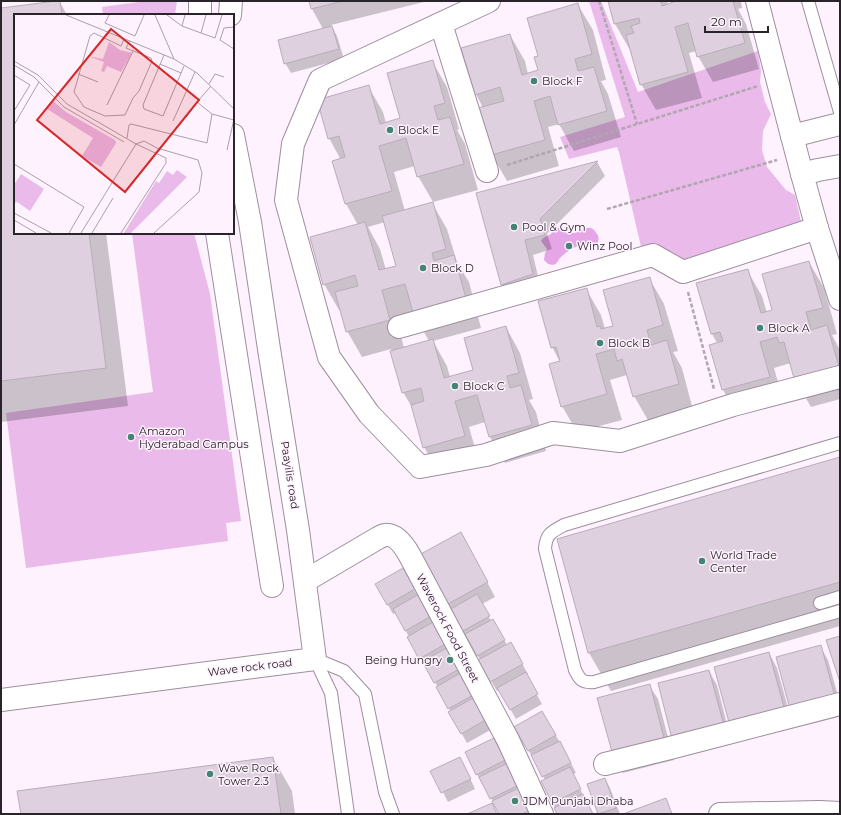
<svg xmlns="http://www.w3.org/2000/svg" width="841" height="815" viewBox="0 0 841 815" font-family="Montserrat,sans-serif">
	<rect width="100%" height="100%" fill="#fef2fe"/>
	<!-- green -->
	<g fill="#e9baea">
		<path d="M146 1H177L175 15H103L102 7Z"/>
		<path d="M589 1H601L638 92 758 51 761 71 760 82 765 102 771 114 763 131 762 150 767 167 786 190 795 195 802 226 683 265 642 251 619 152 617 147 569 159 560 137 625 117Z"/>
		<path d="M132 233H194L210 294 241 521 226 523 228 541 26 568 6 413 153 392Z"/>
	</g>
	<!-- water -->
	<path fill="#e5a5e7" d="M556 227C558 228 561 228 563 229 566 230 567 233 571 233 581 234 589 220 597 234 600 238 598 242 596 246 589 246 580 245 573 248 569 250 563 255 560 258 556 264 556 266 548 264L544 260 545 253 547 249 541 241 543 238 551 234 552 231Z"/>
	<!-- shadow -->
	<g fill="#0003" fill-rule="evenodd">
		<path d="M310 1H428L331 25 337 36 344 59 291 73 285 63 323 29 312 9Z"/>
		<path d="M609 1H667L668 5 677 1H741L742 8 738 9 746 24 759 69 713 82 698 56 697 51 689 53 702 98 656 110 641 84 630 50 615 24Z"/>
		<path d="M60 2 67 15H15V233H106L128 406 1 422V9Z"/>
		<path d="M578 5 593 30 606 80 601 81 608 94 621 137 574 151 559 124 548 127 559 166 507 181 492 155 483 108 476 94 510 35 525 61 528 74 539 71V57Z"/>
		<path d="M432 61 447 87 459 129 457 130 465 144 478 190 433 202 418 176 415 166 394 172 405 211 432 203 447 229 457 262 469 282 481 328 433 341 447 366 450 377 474 370 506 327 520 353 533 399 529 400 536 412 546 451 505 463 490 437 485 422 469 427 479 462 439 473 424 447 414 411 403 392 391 349 362 357 347 331 341 310H339L324 284 358 225 346 204 341 160 329 138 368 86 383 112 386 123 401 119ZM385 222 397 266 386 270 380 249 368 227ZM414 311 415 316 429 341 404 348 396 316Z"/>
		<path d="M597 162 605 176 547 234 552 249 533 255 541 289 510 299 502 285 478 194Z"/>
		<path d="M809 262 824 288 837 334 832 335 840 350V399L811 407 796 381 791 363 774 368 784 403 738 415 723 390 717 343 712 334 697 284 747 270 762 296 767 313 773 311Z"/>
		<path d="M649 278 664 304 678 351 673 352 682 368 693 410 649 422 634 396 627 375 610 380 622 420 577 432 562 406 560 362 552 347 586 289 601 315 605 329 614 326Z"/>
		<path d="M840 458V626L611 691 589 653 559 540Z"/>
		<path d="M469 548 495 597 482 604 491 621 493 620 507 645 510 643 528 674 526 675 542 704 516 719 499 689 497 691 479 661 480 660 469 640 468 641 446 605Z"/>
		<path d="M402 569 494 728 467 743 450 713 451 712 427 667 425 668 420 658 409 637 396 613 393 614 376 584Z"/>
		<path d="M820 646 828 660 840 703 799 723Z"/>
		<path d="M769 653 777 668 793 726 739 740Z"/>
		<path d="M709 671 717 685 732 744 682 757 674 742Z"/>
		<path d="M649 685 658 699 674 760 623 773 615 759Z"/>
		<path d="M542 712 565 751 576 773 573 774 592 814H558L542 782 545 780 535 759 534 760 515 727Z"/>
		<path d="M499 749 507 764 534 814H500L483 783 482 784 477 774Z"/>
		<path d="M273 758 292 791 295 814H22Z"/>
		<path d="M465 767 475 789 448 802 432 771Z"/>
		<path d="M605 779 610 788 620 814H599L588 785Z"/>
	</g>
	<!-- building -->
	<g fill="#dfd0df" stroke="#baacba">
		<path d="M56 1H60L62 15H15V233H89L106 368 1 381V8Z"/>
		<path d="M309 1H343L311 9Z"/>
		<path d="M608 1H661L662 6 676 1H733L745 43 697 57 688 23 675 27 688 72 640 85 626 35 634 33 631 26 640 23 639 18 614 24Z"/>
		<path d="M578 3 592 54 575 59 578 71 594 67 607 111 558 125 550 96 534 101 545 140 491 155 478 108 504 101 500 87 475 95 461 48 510 34 522 75 538 70 534 57 538 56 527 18Z"/>
		<path d="M332 26 339 49 284 64 278 40Z"/>
		<path d="M433 60 445 103 434 106 438 120 450 117 464 164 417 177 406 138 379 146 392 191 345 204 332 161 345 157 339 136 328 139 317 100 369 85 380 124 400 118 387 73Z"/>
		<path d="M598 161 540 219 545 235 525 240 533 274 501 285 476 193Z"/>
		<path d="M433 202 446 249 432 253 434 261 454 255 467 302 414 316 405 284 382 290 390 320 346 332 335 292 358 286 355 275 323 285 310 237 365 222 379 270 396 266 382 216Z"/>
		<path d="M809 261 823 308 806 312 811 330 827 325 840 370 795 382 784 342 779 343 777 337 760 342 770 377 722 390 709 345 723 341 720 332 711 334 696 283 748 269 761 313 772 310 762 274Z"/>
		<path d="M650 277 663 325 647 330 651 345 667 340 679 384 633 397 622 359 617 361 614 349 596 354 607 394 561 407 549 364 560 361 556 347 551 348 538 301 587 288 597 327 600 326 601 329 613 326 603 290Z"/>
		<path d="M506 326 519 373 507 376 510 388 521 385 532 425 489 437 477 395 455 401 465 436 423 448 411 405 424 401 421 388 402 393 390 351 433 339 444 378 473 370 464 338Z"/>
		<path d="M840 457V582L588 653 557 539Z"/>
		<path d="M461 532 488 582 446 605 419 555Z"/>
		<path d="M403 568 415 589 387 605 375 584Z"/>
		<path d="M421 593 433 615 405 631 393 609Z"/>
		<path d="M477 594 490 616 461 632 449 610Z"/>
		<path d="M493 619 505 640 477 656 465 634Z"/>
		<path d="M435 621 447 643 419 659 407 637Z"/>
		<path d="M840 636V682L826 640Z"/>
		<path d="M511 642 523 664 490 682 478 660Z"/>
		<path d="M821 645 835 697 790 709 776 657Z"/>
		<path d="M451 646 463 667 434 683 422 661Z"/>
		<path d="M769 652 785 711 730 726 714 667Z"/>
		<path d="M709 670 725 729 673 743 658 683Z"/>
		<path d="M464 671 477 693 448 709 436 687Z"/>
		<path d="M526 672 538 694 510 710 497 688Z"/>
		<path d="M650 684 666 746 614 759 597 698Z"/>
		<path d="M477 696 489 718 461 734 448 712Z"/>
		<path d="M542 711 556 735 528 751 514 727Z"/>
		<path d="M494 738 505 760 476 775 465 752Z"/>
		<path d="M560 741 571 763 542 777 531 755Z"/>
		<path d="M273 757 281 814H21L17 791Z"/>
		<path d="M460 757 471 779 441 793 430 771Z"/>
		<path d="M508 763 519 785 490 799 479 777Z"/>
		<path d="M570 767 581 789 552 803 541 781Z"/>
		<path d="M605 778 616 808 598 814 587 784Z"/>
		<path d="M521 787 532 809 522 814H499L492 801Z"/>
		<path d="M583 794 593 814H557L554 808Z"/>
		<path d="M666 798 672 814H623Z"/>
		<path d="M492 803 497 814H467Z"/>
	</g>
	<g fill="none" stroke-linecap="round" stroke-linejoin="round">
		<defs>
			<g id="lane">
				<path d="M808 1 840 112"/>
				<path d="M840 443 564 525C551 532 546 534 545 549L575 670C580 680 582 683 594 682L840 611"/>
				<path d="M820 603 840 597"/>
				<path d="M315 659 344 671 365 694 385 792 393 814"/>
				<path d="M315 659 331 693 348 814"/>
			</g>
			<g id="street">
				<path d="M489 1 320 80 293 144 286 200 329 357 369 414 420 467 486 455 553 433 620 441 733 405 840 377"/>
				<path d="M757 1 792 136 840 124"/>
				<path d="M200 15V1"/>
				<path d="M230 15 231 1"/>
				<path d="M441 24 487 171"/>
				<path d="M792 136 802 174"/>
				<path d="M840 166 818 170 802 174 817 228 840 299"/>
				<path d="M217 233 272 586"/>
				<path d="M399 327 653 255 683 272 817 228"/>
				<path d="M305 581 378 538C380 537 382 536 384 535 396 533 405 547 410 556L508 740 542 814"/>
				<path d="M1 700 315 659 298 530 269 349 250 222 233 135"/>
				<path d="M605 764 670 748 840 704"/>
				<path d="M720 814 819 812"/>
				<path d="M819 814V812L840 813"/>
			</g>
		</defs>
		<!-- lane casing -->
		<use href="#lane" stroke="#9d8f9d" stroke-width="14"/>
		<!-- street casing -->
		<use href="#street" stroke="#9d8f9d" stroke-width="24"/>
		<!-- path -->
		<g stroke="#b1a7b1" stroke-width="2.5" stroke-dasharray="4 2" stroke-linecap="butt">
			<path d="M599 1 637 124"/>
			<path d="M507 165 758 86"/>
			<path d="M607 209 777 160"/>
			<path d="M688 292 714 389"/>
		</g>
		<!-- lane -->
		<use href="#lane" stroke="#fff" stroke-width="12"/>
		<!-- street -->
		<use href="#street" stroke="#fff" stroke-width="22"/>
	</g>
	<!-- markers -->
	<g fill="#438474" stroke="#fef2fe" stroke-width="1.5">
		<circle cx="534" cy="81" r="4"/>
		<circle cx="390" cy="130" r="4"/>
		<circle cx="514" cy="227" r="4"/>
		<circle cx="569" cy="246" r="4"/>
		<circle cx="423" cy="268" r="4"/>
		<circle cx="760" cy="328" r="4"/>
		<circle cx="600" cy="343" r="4"/>
		<circle cx="455" cy="386" r="4"/>
		<circle cx="131" cy="437" r="4"/>
		<circle cx="702" cy="561" r="4"/>
		<circle cx="450" cy="660" r="4"/>
		<circle cx="210" cy="774" r="4"/>
		<circle cx="515" cy="801" r="4"/>
	</g>
	<g text-anchor="middle" dominant-baseline="central" stroke-width="3" stroke-linejoin="round" paint-order="stroke">
		<!-- poi labels -->
		<g font-size="11" fill="#292429" stroke="#fef2fe" text-anchor="start">
			<text x="542" y="81">Block F</text>
			<text x="398" y="130">Block E</text>
			<text x="522" y="227">Pool &amp; Gym</text>
			<text x="577" y="246">Winz Pool</text>
			<text x="431" y="268">Block D</text>
			<text x="768" y="328">Block A</text>
			<text x="608" y="343">Block B</text>
			<text x="463" y="386">Block C</text>
			<text x="139" y="431">Amazon<tspan x="139" dy="13">Hyderabad Campus</tspan></text>
			<text x="710" y="555">World Trade<tspan x="710" dy="13">Center</tspan></text>
			<text x="442" y="660" text-anchor="end">Being Hungry</text>
			<text x="218" y="768">Wave Rock<tspan x="218" dy="13">Tower 2.3</tspan></text>
			<text x="523" y="801">JDM Punjabi Dhaba</text>
		</g>
		<!-- street labels -->
		<g font-size="11" fill="#292429" stroke="#fef2fe">
			<text transform="translate(290 475) rotate(81)">Paayilis road</text>
			<text transform="translate(448 628) rotate(62)">Waverock Food Street</text>
			<text transform="translate(250 667) rotate(-7)">Wave rock road</text>
		</g>
	</g>
	<!-- overview -->
	<g transform="translate(14 14)">
		<rect width="220" height="220" fill="#fef2fe"/>
		<path d="M95 28 106 36 118 39 107 58 93 52 90 58 87 57 90 48 74 42 89 45ZM38 86 52 98 101 126 102 129 87 153 68 142 79 124 33 95ZM163 156 173 163 117 219H110L142 167 145 169 153 157 159 161ZM7 160 30 175 16 197 3 188 0 189V171Z" fill="#e9baea"/>
		<path fill="none" stroke="#a9a0a9" stroke-width="1" d="M52 1 160 45M95 1 91 9 121 22 130 1M141 1 160 45 183 59 220 95M153 1 168 12M171 1 168 12 187 19 192 1M220 13 210 14 206 26 220 35M187 19 201 24 208 1M110 25 107 32 80 19 76 22 60 78 70 93 91 102 111 101 119 84 125 77 138 47 137 44 112 34 116 27M150 41 129 91 130 95 149 102 170 52M0 47 24 61 53 90 122 130 152 144V149L107 219M146 50 167 59M0 51 20 63 50 93 110 128M64 60 84 68M0 61 16 71 0 97M195 70 201 60 210 63M197 72 183 88 198 100 220 106M93 91 119 37M172 103 183 88M159 107 181 58M0 111 25 68M113 124 115 111 117 110 193 129 198 100M213 136 220 105M0 150 70 193 55 219M0 199 37 219M0 206 22 219M67 219 122 130 130 127 143 134 184 146 188 159 185 178 140 219M78 219 99 184"/>
		<path fill="#d62828" fill-opacity="0.15" stroke="#d62828" stroke-width="2" d="M97 15 185 86 111 178 23 106Z"/>
		<rect width="220" height="220" fill="none" stroke="#292429" stroke-width="2"/>
	</g>
	<!-- border -->
	<rect width="841" height="815" fill="none" stroke="#292429" stroke-width="4"/>
	<!-- scale -->
	<path d="M705 26v6h63v-6" fill="none" stroke="#292429" stroke-width="2"/>
	<text x="711" y="26" font-size="12" fill="#292429" stroke="#fef2fe" stroke-width="3" paint-order="stroke">20 m</text>
</svg>
